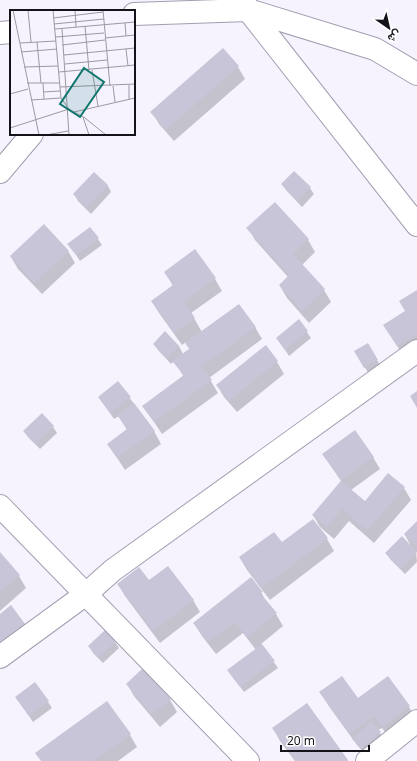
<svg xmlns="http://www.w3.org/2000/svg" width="417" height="761" viewBox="0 0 417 761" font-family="'Noto Sans',Vazirmatn,sans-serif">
	<rect width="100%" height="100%" fill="#f6f3ff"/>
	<!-- shadow -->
	<g fill="#0003">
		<path d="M238 67 245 79 174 141 159 124 152 112Z"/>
		<path d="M294 172 310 188 314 194 302 207 286 190 282 184Z"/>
		<path d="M94 173 108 186 111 192 91 214 78 201 74 194Z"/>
		<path d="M275 203 308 240 315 252 302 265 324 290 331 302 309 323 287 298 280 286 288 277 255 240 248 228Z"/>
		<path d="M90 228 102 245 80 261 69 244Z"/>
		<path d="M68 251 75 263 42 294 18 269 11 257Z"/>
		<path d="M165 272 215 279 222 291 191 313 202 332 255 327 262 339 209 378 218 393 162 434 144 407 184 377 174 361 171 364 158 350 154 344 165 333 179 346 183 354 190 349 186 342 182 345 159 313 152 301 173 286Z"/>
		<path d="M417 291V350L405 358 392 338Z"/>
		<path d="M299 321 311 338 289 356 277 338Z"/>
		<path d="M368 344 381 367 369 374 355 352Z"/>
		<path d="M265 346 277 362 284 374 237 412 224 397 217 385Z"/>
		<path d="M118 382 154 431 161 444 125 470 108 444 127 430 119 416 114 419 99 397Z"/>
		<path d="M42 415 53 427 57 433 40 449 28 437 24 431Z"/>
		<path d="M323 454 373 457 380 469 351 490 365 502 404 488 411 500 374 543 349 521 334 539 320 527 313 515 341 481Z"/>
		<path d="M313 520 327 539 334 551 270 600 247 570 240 558 282 544Z"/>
		<path d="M417 522V552H416L417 562 405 574 390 559 386 553 412 548 405 535Z"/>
		<path d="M0 554 19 576 26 588 0 611Z"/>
		<path d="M149 582 193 600 200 612 160 643 125 596 118 584Z"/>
		<path d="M260 590 268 605 276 614 283 626 261 644 278 668 244 692 232 676 256 650 243 633 216 654 202 636 194 623Z"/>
		<path d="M115 642 119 648 103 663 93 653 89 646Z"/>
		<path d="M388 677 409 707 416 719 390 739 382 728 378 730 384 739 366 755 357 745 328 705 321 692 357 699Z"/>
		<path d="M127 684 170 700 177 712 160 727 134 696Z"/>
		<path d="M48 702 52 708 33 722 20 703Z"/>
		<path d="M107 702 130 735 137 747 118 761H41Z"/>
		<path d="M307 704 348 761H295L280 741 273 728Z"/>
	</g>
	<!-- building -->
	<g fill="#c9c5d8">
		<path d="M223 48 239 66 166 130 150 112Z"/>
		<path d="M294 171 311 187 298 201 281 184Z"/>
		<path d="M94 172 108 185 86 208 73 194Z"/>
		<path d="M275 202 309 239 293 254 325 289 302 311 279 285 289 275 246 228Z"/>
		<path d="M44 224 69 251 34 283 10 256Z"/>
		<path d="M90 227 99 238 76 255 67 244Z"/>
		<path d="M195 249 216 278 184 302 195 318 174 333 151 301 173 285 164 272Z"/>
		<path d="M417 290V334L397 346 383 325 405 311 399 301Z"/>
		<path d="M239 304 256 327 202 366 185 343Z"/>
		<path d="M299 319 308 331 285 350 276 338Z"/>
		<path d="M165 331 179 346 167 358 153 344Z"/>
		<path d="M368 343 378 360 364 368 354 351Z"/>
		<path d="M266 345 278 361 229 401 216 385Z"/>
		<path d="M189 349 212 380 154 422 142 406 184 375 172 361Z"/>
		<path d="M118 381 131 397 110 413 98 397Z"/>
		<path d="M417 391V408L410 396Z"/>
		<path d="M134 403 155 431 117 458 107 444 127 429 117 415Z"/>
		<path d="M42 413 54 426 35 444 23 431Z"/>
		<path d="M355 430 374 457 341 480 322 454Z"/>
		<path d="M388 473 405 487 367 531 342 509 327 527 312 515 341 481 365 501Z"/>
		<path d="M313 519 328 538 262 588 239 557 274 532 282 542Z"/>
		<path d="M417 521V548L404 534Z"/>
		<path d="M402 536 417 552 401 569 385 553Z"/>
		<path d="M0 552 20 575 0 592Z"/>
		<path d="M168 566 194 600 153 631 117 584 139 567 149 580Z"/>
		<path d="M251 577 263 592 260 593 277 613 247 637 235 622 208 642 193 623Z"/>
		<path d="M11 605 28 628 0 650V614Z"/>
		<path d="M105 630 116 641 98 658 88 646Z"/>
		<path d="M262 644 275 661 240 687 227 670Z"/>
		<path d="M143 668 171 699 152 715 126 684Z"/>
		<path d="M342 676 358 698 388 676 410 706 382 727 374 716 350 734 319 692Z"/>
		<path d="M35 682 49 701 29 716 15 697Z"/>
		<path d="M107 701 131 734 94 761H41L35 753Z"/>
		<path d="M307 703 348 760 347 761H296L272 728Z"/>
		<path d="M371 721 381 732 362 749 352 739Z"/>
	</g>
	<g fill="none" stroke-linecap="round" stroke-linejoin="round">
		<defs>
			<g id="minor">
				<path d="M247 7 248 10 417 225"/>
				<path d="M134 14 248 10 375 49 417 74"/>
				<path d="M0 33 11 32"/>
				<path d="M0 172 32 134"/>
				<path d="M0 506 248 761"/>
				<path d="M0 657 86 594 113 570 417 351"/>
				<path d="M367 761 417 721"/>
			</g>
		</defs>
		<!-- minor casing -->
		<use href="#minor" stroke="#a29eb0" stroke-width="24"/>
		<!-- minor -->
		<use href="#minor" stroke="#fff" stroke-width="22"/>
	</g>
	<!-- overview -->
	<g transform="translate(10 10)">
		<rect width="125" height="125" fill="#f6f3ff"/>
		<path fill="none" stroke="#9c99a3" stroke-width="1" d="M3 0 29 125M18 0 21 32M43 0 51 88 59 99 75 108 96 125M65 0 66 17M93 0 100 76M43 8 93 2M115 13 116 26M44 14 94 9M75 16 79 60M45 19 125 12M52 19 59 125M46 27 94 23M95 28 125 25M27 32 31 73M10 33 46 31M52 35 95 30M116 39 118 56M11 42 47 39M54 45 125 38M55 54 97 50M14 57 48 56M82 60 88 96M49 62 125 55M17 73H50M33 73 34 89M119 75V89M103 76 105 92M50 77 125 74M33 82 50 81M0 84 18 79M21 90 51 88M64 102 125 88M73 107 79 125M0 118 59 99M36 125 58 121"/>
		<path fill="#0f766e" fill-opacity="0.15" stroke="#0f766e" stroke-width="2" d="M74 58 94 72 70 107 50 94Z"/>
		<rect width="125" height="125" fill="none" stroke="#15131a" stroke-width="2"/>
	</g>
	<!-- north arrow -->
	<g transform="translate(389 28) rotate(146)" stroke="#ffffff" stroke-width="3" paint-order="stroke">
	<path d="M0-3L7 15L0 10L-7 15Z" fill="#15131a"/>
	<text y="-6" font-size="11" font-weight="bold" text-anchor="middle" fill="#15131a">ش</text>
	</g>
	<!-- scale -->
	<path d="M281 745v6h88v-6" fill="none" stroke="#15131a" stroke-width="2"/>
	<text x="287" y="745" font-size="12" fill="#15131a" stroke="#ffffff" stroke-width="3" paint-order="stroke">20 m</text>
</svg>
